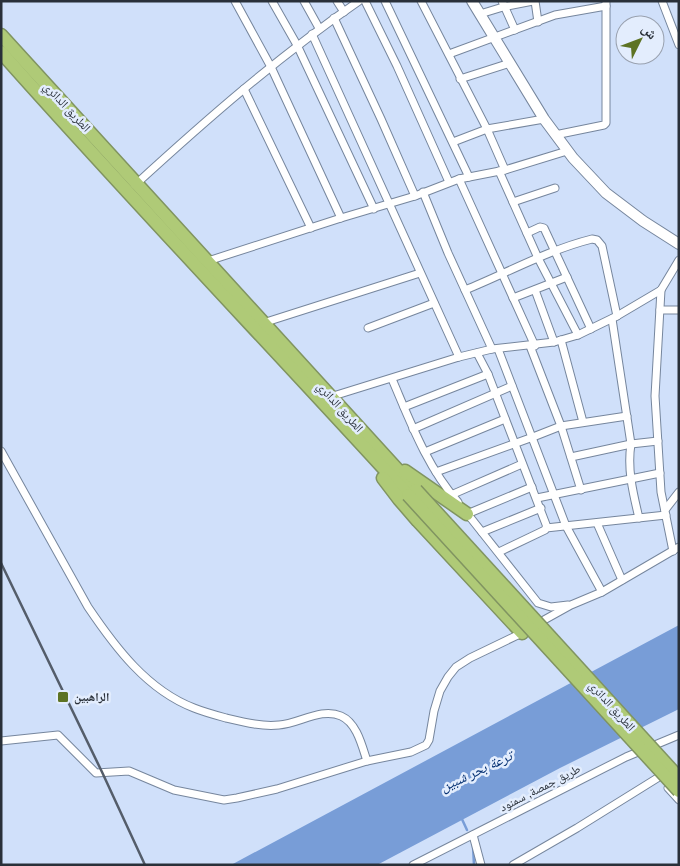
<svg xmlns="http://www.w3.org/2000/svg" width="680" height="866" viewBox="0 0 680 866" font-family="Arial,'Noto Naskh Arabic',sans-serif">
	<rect width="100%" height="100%" fill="#d0e0fa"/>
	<!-- water -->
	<path fill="#789dd7" d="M679 625V709L560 768 377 865H231Z"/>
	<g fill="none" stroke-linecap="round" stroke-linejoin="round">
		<!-- stream -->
		<g stroke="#789dd7" stroke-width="2.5">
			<path d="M461 817 467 830"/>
			<path d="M473 846 474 865"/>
		</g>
		<defs>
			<g id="street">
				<path d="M235 1 271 67 341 218"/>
				<path d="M272 1 297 45 374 209"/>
				<path d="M304 1 319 28"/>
				<path d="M337 1 344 12"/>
				<path d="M365 1 397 66 449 182"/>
				<path d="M385 1 469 177"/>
				<path d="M421 1 487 129 505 170"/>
				<path d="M502 1 515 30"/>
				<path d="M535 1 538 22"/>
				<path d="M662 1 679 45"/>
				<path d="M480 14 503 7 533 1"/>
				<path d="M334 18 381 119 415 196"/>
				<path d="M312 34 459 357"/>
				<path d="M449 54 555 15 606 6"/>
				<path d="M460 79 510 63"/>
				<path d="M244 89 311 228"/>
				<path d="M555 135 604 125 606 123V1"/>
				<path d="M453 142 487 129 544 119"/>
				<path d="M499 171 538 258 578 335"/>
				<path d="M459 179 535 346"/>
				<path d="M135 185C206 120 279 56 359 1"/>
				<path d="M423 192 448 253 492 349"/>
				<path d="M513 202 555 188"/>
				<path d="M527 233 540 227 544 228 591 329"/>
				<path d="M208 261 341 218 415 196 459 179 505 170 567 151"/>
				<path d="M465 290C507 273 548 250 592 239L597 240 602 246 617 316"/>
				<path d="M535 290 554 342"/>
				<path d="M661 290 655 396 661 492 673 551"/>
				<path d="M513 298 567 277"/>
				<path d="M660 310H679"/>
				<path d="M612 319 631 444C627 469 633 493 639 518"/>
				<path d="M263 323 420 273"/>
				<path d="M368 328 434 303"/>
				<path d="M561 340 583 422"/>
				<path d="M530 346 561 426 581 490"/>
				<path d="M498 349 566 526 602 592"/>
				<path d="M477 353 488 374 547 527 545 530 499 552"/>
				<path d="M392 379C410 421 427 467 458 502"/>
				<path d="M330 397 459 357 492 349 554 342 578 335 617 316 661 290 679 260"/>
				<path d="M404 407 488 374"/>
				<path d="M413 429 512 386"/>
				<path d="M1 451 88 607C115 647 147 690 194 708 204 712 215 715 226 718 243 722 262 727 279 725 299 724 321 707 341 716 357 723 362 746 367 761"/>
				<path d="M425 452 505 419"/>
				<path d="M571 457 631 444 658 441"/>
				<path d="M436 472 533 437 561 426 627 416"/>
				<path d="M451 495 522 464"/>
				<path d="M537 498 660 473"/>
				<path d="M665 510 679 492"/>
				<path d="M466 512 538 603 551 607 568 605"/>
				<path d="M467 514 532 487"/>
				<path d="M597 523 622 580"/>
				<path d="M546 528 666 515"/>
				<path d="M482 532 541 508"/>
				<path d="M535 625 571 605 602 592 679 547"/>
				<path d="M1 741 58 735 96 773 129 771 174 790 224 800 237 798 277 789 367 761 411 752 426 745 429 740 434 711 440 691 448 677 456 667 470 658 524 632"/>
				<path d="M668 788 679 800"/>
				<path d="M473 835 481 865"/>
				<path d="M413 865 626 757 679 735"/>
				<path d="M513 865 577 828 659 777 667 775"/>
			</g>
			<path id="secondary" d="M472 1 544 119 573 158 606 193 643 221 679 244"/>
			<g id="highway">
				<path d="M1 35 416 490"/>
				<path d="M1 52C134 202 273 347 408 495"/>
				<path d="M405 471 467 514"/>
				<path d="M383 478 399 499 418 521 522 633"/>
			</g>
		</defs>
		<!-- street casing -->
		<use href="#street" stroke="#76869d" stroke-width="9"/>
		<!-- secondary casing -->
		<use href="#secondary" stroke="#76869d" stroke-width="12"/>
		<!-- highway casing -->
		<use href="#highway" stroke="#809461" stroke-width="15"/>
		<!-- street -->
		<use href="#street" stroke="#fff" stroke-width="7"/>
		<!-- secondary -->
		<use href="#secondary" stroke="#fff" stroke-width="10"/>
		<!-- highway -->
		<use href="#highway" stroke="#afca77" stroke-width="12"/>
		<!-- rail -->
		<path stroke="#545d6a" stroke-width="2.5" d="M1 563 102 772 145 865"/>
		<defs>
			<g id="highway-bridge">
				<path d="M416 490 679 778"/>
				<path d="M408 495 679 791"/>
			</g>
		</defs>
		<!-- highway-bridge casing -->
		<use href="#highway-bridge" stroke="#809461" stroke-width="15" stroke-linecap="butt"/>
		<!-- highway-bridge -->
		<use href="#highway-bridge" stroke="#afca77" stroke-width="12"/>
	</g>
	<!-- markers -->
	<rect fill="#5d7323" stroke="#e3edfd" stroke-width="2" x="57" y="691" width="12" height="12" rx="2.5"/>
	<g text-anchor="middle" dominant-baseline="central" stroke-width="5" stroke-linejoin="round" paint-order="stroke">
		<!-- street labels -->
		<g font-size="12" fill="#293039" stroke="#e3edfd">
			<text transform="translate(67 107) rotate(47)">الطريق الدائري</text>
			<text transform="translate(340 407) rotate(48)">الطريق الدائري</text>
			<text transform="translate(612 706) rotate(48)">الطريق الدائري</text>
			<text transform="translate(540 788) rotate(-27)">طريق جمصة, سمنود</text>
		</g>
		<!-- poi labels -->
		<g font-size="12" font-weight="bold" fill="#293039" stroke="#e3edfd" text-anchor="start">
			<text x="74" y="697">الراهبين</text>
		</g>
		<!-- water labels -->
		<g font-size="14" font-style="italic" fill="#002d70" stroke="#e3edfd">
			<text transform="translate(476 771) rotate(-25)">ترعة بحر شبين</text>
		</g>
	</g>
	<!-- border -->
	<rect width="680" height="866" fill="none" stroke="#293039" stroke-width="5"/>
	<!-- north arrow -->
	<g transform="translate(640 40) rotate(48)"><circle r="24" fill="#e3edfd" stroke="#99a1af"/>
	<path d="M0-4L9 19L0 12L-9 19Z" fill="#5d7323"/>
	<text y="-8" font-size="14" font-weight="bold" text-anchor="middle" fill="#293039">ش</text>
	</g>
</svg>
